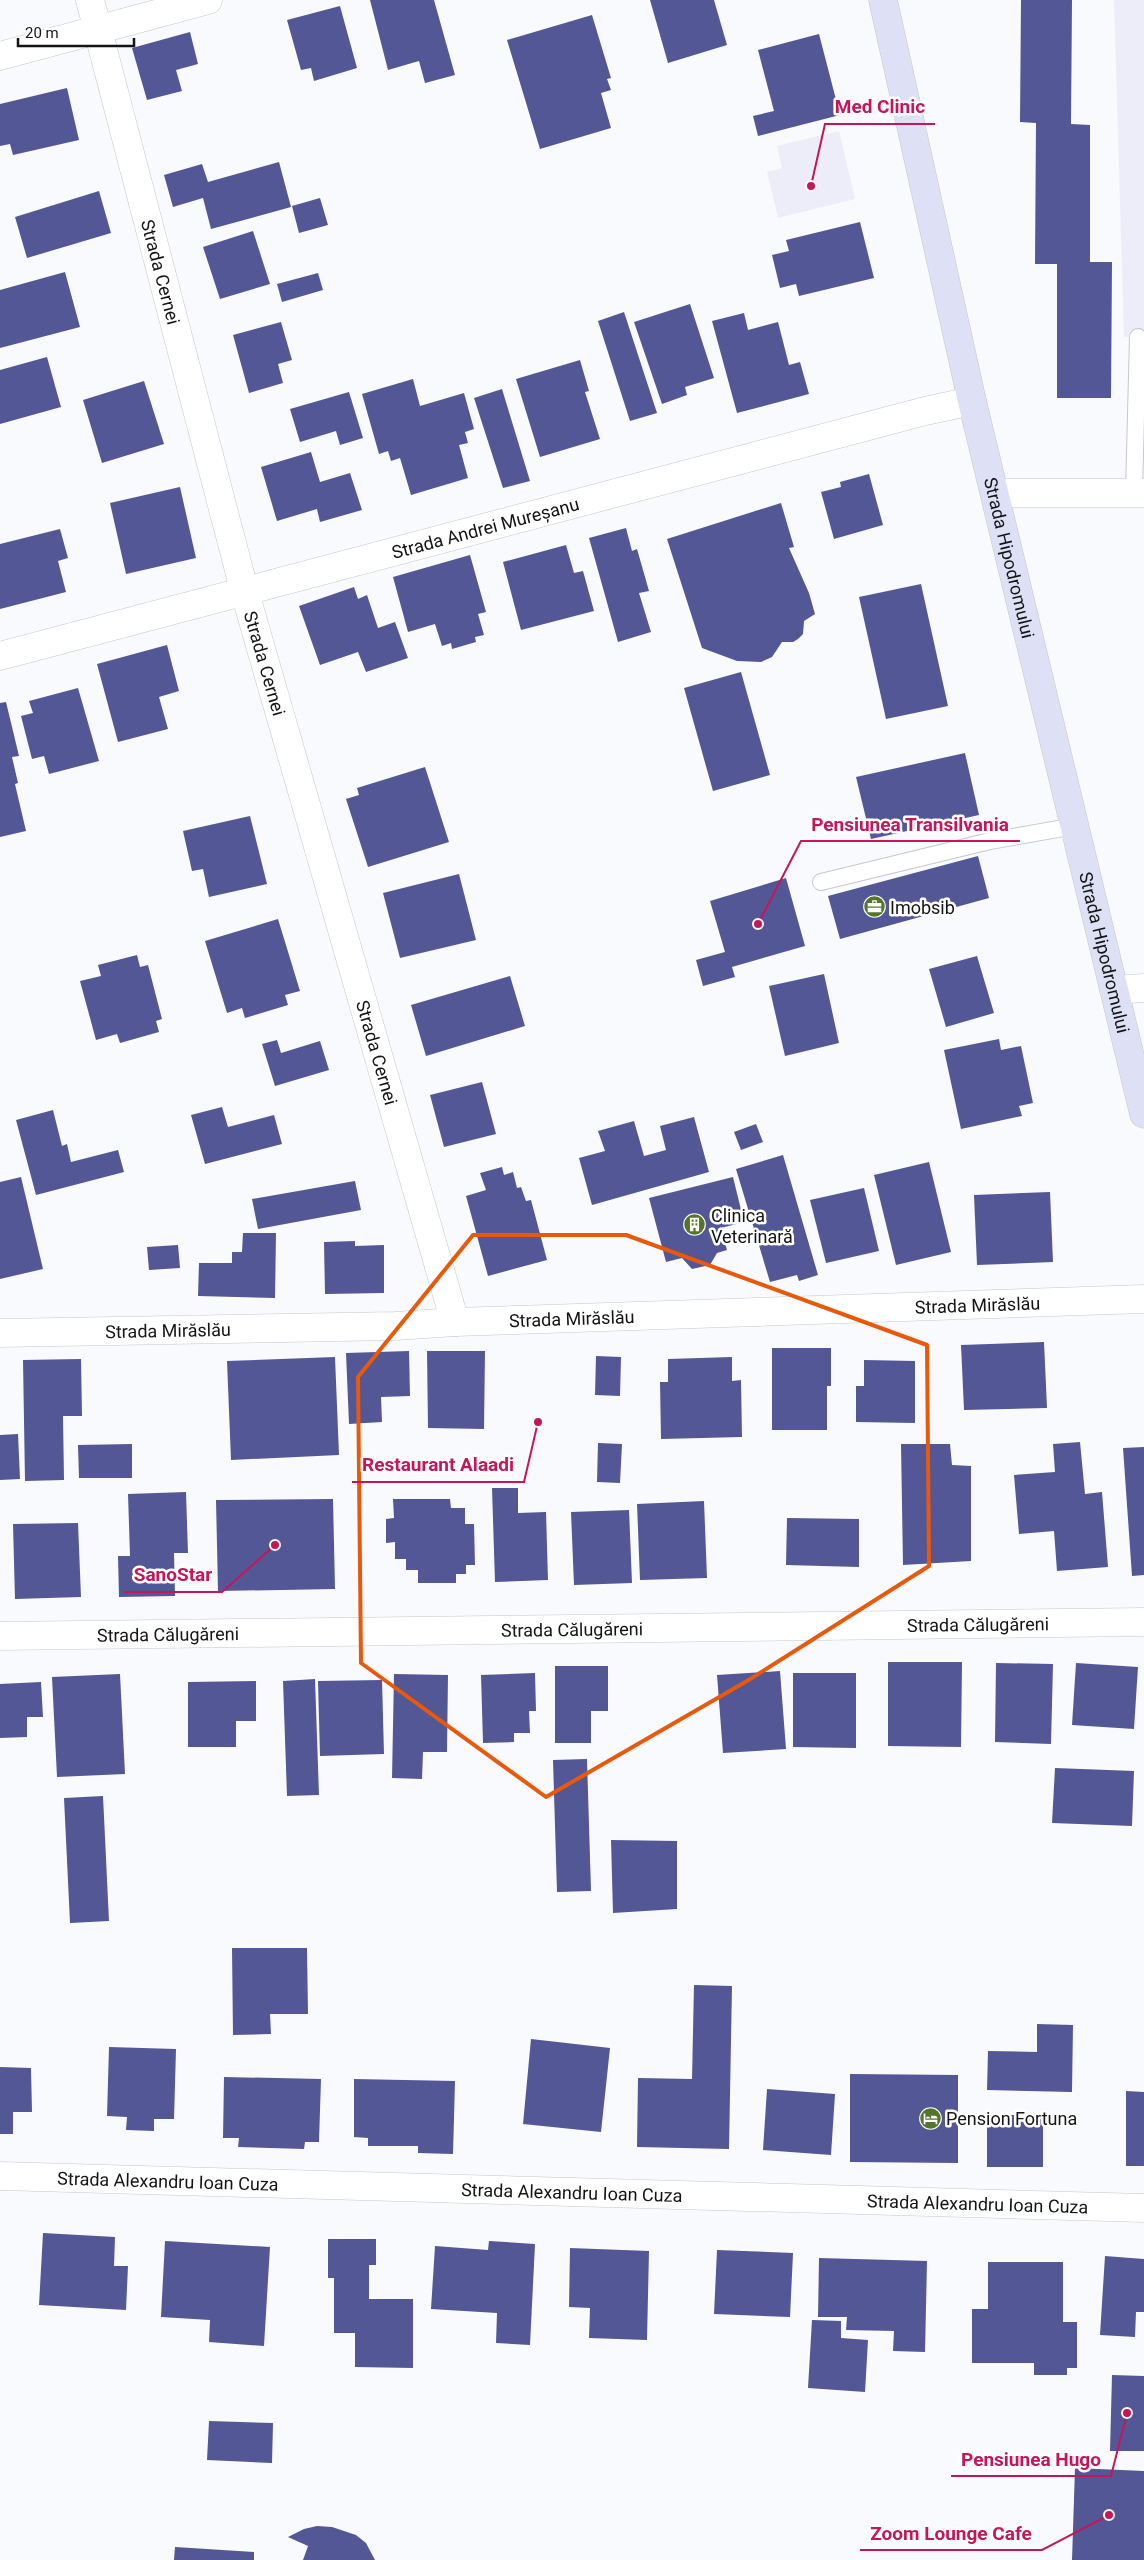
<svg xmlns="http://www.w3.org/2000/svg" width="1144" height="2560" viewBox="0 0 1144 2560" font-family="Roboto,sans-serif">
	<rect width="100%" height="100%" fill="#f9fafe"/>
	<!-- built -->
	<g fill="#ecedf8">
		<path d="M1114 0H1144V337H1124Z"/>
		<path d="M839 131 855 199 778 218 767 172 782 168 777 146Z"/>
	</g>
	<!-- building -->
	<g fill="#535796">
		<path d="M370 0H434L455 75 425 83 419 61 388 70Z"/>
		<path d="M650 0H714L727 45 668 63Z"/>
		<path d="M1021 0H1072L1071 124 1090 125V262H1112L1111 398H1057V264H1035L1036 123 1020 122Z"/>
		<path d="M340 6 357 68 314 81 311 68 301 70 287 20Z"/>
		<path d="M592 15 611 78 607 79 611 90 601 93 611 128 540 149 507 40Z"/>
		<path d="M190 32 198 64 176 70 182 91 147 100 132 48Z"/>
		<path d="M819 34 840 115 758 136 753 116 774 111 758 50Z"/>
		<path d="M67 88 79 140 13 155 10 144 0 146V104Z"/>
		<path d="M279 162 291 207 211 229 203 198 173 207 164 175 202 164 208 182Z"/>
		<path d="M99 191 111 233 27 258 15 217Z"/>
		<path d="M320 198 328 225 299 233 292 206Z"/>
		<path d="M860 222 874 278 799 296 796 284 780 288 772 255 789 251 786 240Z"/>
		<path d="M253 231 270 284 220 299 203 247Z"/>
		<path d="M65 272 80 327 0 348V290Z"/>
		<path d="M318 273 323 290 282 302 277 284Z"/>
		<path d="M690 304 714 378 685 387 687 395 662 404 634 322Z"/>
		<path d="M624 312 657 413 630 421 598 321Z"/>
		<path d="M744 313 748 330 778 322 789 365 800 362 809 394 737 413 712 321Z"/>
		<path d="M281 322 292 360 278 364 283 383 249 393 233 335Z"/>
		<path d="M47 357 61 407 0 424V370Z"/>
		<path d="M580 360 589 391 585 392 600 439 540 457 516 379Z"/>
		<path d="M413 379 420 406 464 393 474 429 465 432 468 443 459 445 468 478 411 495 400 458 391 461 388 451 379 454 362 394Z"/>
		<path d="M144 381 164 444 102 463 83 400Z"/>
		<path d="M502 389 530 481 503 488 474 398Z"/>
		<path d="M349 392 363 438 340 445 336 431 300 442 290 409Z"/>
		<path d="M311 452 320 482 350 473 362 510 320 522 317 509 277 521 261 467Z"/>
		<path d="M869 474 883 525 834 539 821 492 841 487 840 482Z"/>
		<path d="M180 487 196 558 126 574 110 503Z"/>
		<path d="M781 503 794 547 789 548 809 593 815 614 804 621 803 634 798 639 793 642H782L772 657 761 662 737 661 702 648 667 539Z"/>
		<path d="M626 528 632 551 637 549 649 591 639 593 651 632 618 642 589 538Z"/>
		<path d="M60 529 68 558 58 561 66 592 0 609V544Z"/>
		<path d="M566 545 574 573 583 571 594 611 521 630 503 562Z"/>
		<path d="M470 555 486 612 478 614 484 635 475 637 476 642 452 649 451 643 442 646 435 624 408 632 393 577Z"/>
		<path d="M921 584 948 706 886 719 859 597Z"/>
		<path d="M354 587 358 599 367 595 378 628 395 622 408 658 366 672 358 652 320 665 299 606Z"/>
		<path d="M167 645 179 691 159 697 168 729 118 742 97 664Z"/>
		<path d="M741 672 770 775 713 791 684 688Z"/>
		<path d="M78 688 99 761 49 774 44 756 32 759 21 716 33 713 29 701Z"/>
		<path d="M6 702 19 756 12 757 18 783 15 784 26 831 0 837V703Z"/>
		<path d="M965 753 979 815 871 839 856 777Z"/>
		<path d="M425 767 449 842 368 867 346 799 359 795 357 788Z"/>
		<path d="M250 816 267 884 209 897 203 869 192 871 183 831Z"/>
		<path d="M978 856 989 898 840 939 828 896Z"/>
		<path d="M459 874 476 940 400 958 383 893Z"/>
		<path d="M786 878 805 946 732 967 735 977 703 986 696 960 725 952 710 901Z"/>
		<path d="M278 919 300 991 285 995 288 1005 245 1018 242 1008 227 1013 205 941Z"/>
		<path d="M137 955 140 967 148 965 162 1019 156 1021 159 1032 120 1043 117 1034 96 1040 80 981 101 976 98 965Z"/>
		<path d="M977 956 994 1013 946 1027 929 969Z"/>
		<path d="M824 974 839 1043 785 1056 769 986Z"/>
		<path d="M510 976 525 1026 426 1056 411 1005Z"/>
		<path d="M999 1039 1001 1050 1021 1046 1033 1103 1019 1106 1022 1116 961 1129 944 1050Z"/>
		<path d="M277 1040 281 1053 320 1041 329 1070 275 1086 262 1044Z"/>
		<path d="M482 1082 496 1134 444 1147 430 1095Z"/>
		<path d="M222 1107 228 1127 274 1115 282 1144 205 1164 191 1115Z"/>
		<path d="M53 1110 62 1146 67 1144 71 1162 118 1150 124 1172 36 1195 16 1120Z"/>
		<path d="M694 1117 709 1172 592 1205 579 1158 605 1151 598 1131 634 1121 644 1156 666 1150 660 1126Z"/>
		<path d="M756 1124 763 1142 741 1150 734 1132Z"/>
		<path d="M783 1155 818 1275 799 1281 797 1275 770 1282 736 1169Z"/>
		<path d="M929 1162 951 1252 896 1265 874 1175Z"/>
		<path d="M502 1167 504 1175 513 1172 517 1188 521 1187 526 1201 531 1200 547 1260 488 1276 466 1196 486 1190 480 1173Z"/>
		<path d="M21 1177 43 1269 0 1279V1182Z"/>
		<path d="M733 1177 744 1222 721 1228 727 1250 717 1253 710 1265 692 1269 682 1258 666 1262 649 1198Z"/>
		<path d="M355 1181 361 1210 258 1229 252 1199Z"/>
		<path d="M864 1188 879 1251 826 1263 810 1200Z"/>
		<path d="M1050 1192 1053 1262 977 1265 974 1195Z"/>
		<path d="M243 1233H276L275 1298 198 1296 199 1263H232V1252H242Z"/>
		<path d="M355 1241V1246L384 1245V1293L325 1294 324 1242Z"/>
		<path d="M178 1245 180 1268 149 1270 147 1247Z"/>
		<path d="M1044 1342 1047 1408 964 1410 961 1345Z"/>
		<path d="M772 1348H831V1386H827V1430H772Z"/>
		<path d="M409 1351 410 1396 381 1397 382 1422 349 1424 346 1353Z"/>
		<path d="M427 1351H485L484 1429 428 1428Z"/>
		<path d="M596 1356 621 1357 620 1396 595 1395Z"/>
		<path d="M335 1357 339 1455 231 1460 227 1361Z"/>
		<path d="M732 1357V1381L741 1380 742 1437 661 1439 660 1382H668V1359Z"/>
		<path d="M81 1359 82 1416H63L64 1480 25 1481 23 1360Z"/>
		<path d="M864 1360 915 1361V1423L856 1422V1386H864Z"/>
		<path d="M18 1434 20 1479 0 1480V1435Z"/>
		<path d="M1080 1442 1085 1494 1102 1492 1108 1567 1057 1571 1054 1531 1019 1534 1014 1475 1055 1472 1053 1444Z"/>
		<path d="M598 1443 622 1444 620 1483 597 1482Z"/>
		<path d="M132 1444V1478H79L78 1445Z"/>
		<path d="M901 1444H950L952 1465 971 1466V1561L903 1565Z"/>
		<path d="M1144 1447V1575L1132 1576 1123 1448Z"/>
		<path d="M492 1488H518V1513L546 1512 548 1580 495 1582Z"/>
		<path d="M186 1492 188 1553H174L175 1596 119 1597 118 1556H130L128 1494Z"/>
		<path d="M333 1499 335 1589 218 1591 216 1500Z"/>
		<path d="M393 1499H450L451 1508H465V1524H474L475 1565H466V1574H456V1583H418V1570H406V1559H395V1542L386 1543V1519L394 1518Z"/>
		<path d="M704 1501 707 1578 640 1580 637 1504Z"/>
		<path d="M629 1510 632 1583 574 1585 571 1512Z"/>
		<path d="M787 1518 859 1519V1567L786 1565Z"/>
		<path d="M78 1523 81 1597 15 1599 13 1524Z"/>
		<path d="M888 1662H962L961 1747 888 1746Z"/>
		<path d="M996 1663 1053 1664 1051 1744 995 1742Z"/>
		<path d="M1076 1663 1138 1667 1134 1729 1072 1725Z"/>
		<path d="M555 1666H608V1711H591V1743H555Z"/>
		<path d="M780 1671 786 1749 723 1753 717 1675Z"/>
		<path d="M535 1673 536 1711H529L530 1733H514V1742L483 1743 481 1675Z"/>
		<path d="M793 1673H856V1748L793 1747Z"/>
		<path d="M120 1674 125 1774 57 1777 52 1677Z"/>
		<path d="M394 1674 448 1675 447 1752H423L422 1779 392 1778Z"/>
		<path d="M315 1679 319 1795 287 1796 283 1681Z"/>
		<path d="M382 1680 384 1754 320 1756 318 1681Z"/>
		<path d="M256 1681V1721H236V1747H188V1682Z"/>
		<path d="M41 1682 43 1717H27V1737L0 1738V1684Z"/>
		<path d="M587 1759 591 1891 557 1892 553 1760Z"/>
		<path d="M1055 1768 1134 1771 1132 1826 1052 1823Z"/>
		<path d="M103 1796 109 1921 70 1923 64 1798Z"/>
		<path d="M611 1840 677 1841V1909L613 1913Z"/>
		<path d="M232 1948H307L308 2014H270L271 2034 233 2035Z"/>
		<path d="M694 1985 732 1986 729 2149 637 2147 638 2078 692 2079Z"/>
		<path d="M1037 2024 1073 2025 1072 2092 987 2090 988 2051 1037 2052Z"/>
		<path d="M531 2039 610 2048 601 2132 523 2124Z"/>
		<path d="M109 2047 176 2049 174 2119H154V2131L126 2130 127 2117 107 2116Z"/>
		<path d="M0 2067 31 2068 32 2112H13V2134H0Z"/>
		<path d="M850 2074 958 2075V2163L850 2162Z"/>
		<path d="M224 2077 321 2079 319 2142H305L304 2149 238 2147 239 2138H223Z"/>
		<path d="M354 2079 455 2081 453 2154 418 2153V2146H368V2138L354 2137Z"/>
		<path d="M767 2089 835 2094 831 2155 763 2150Z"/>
		<path d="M1126 2091 1144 2092V2166H1126Z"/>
		<rect x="987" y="2115" width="56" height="52"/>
		<path d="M43 2233 115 2237 114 2266H128L126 2310 39 2305Z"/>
		<path d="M328 2239H376V2265H369V2299H413V2368L355 2367V2333H334V2278H328Z"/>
		<path d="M165 2241 270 2247 264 2346 209 2342 210 2320 161 2317Z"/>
		<path d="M489 2241 535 2244 530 2345 496 2343 497 2313 431 2309 435 2246 488 2250Z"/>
		<path d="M570 2248 649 2251 647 2340 589 2338 590 2308 569 2307Z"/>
		<path d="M717 2250 793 2253 790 2317 714 2314Z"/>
		<path d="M1105 2256 1144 2259V2312H1136L1135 2337 1100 2335Z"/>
		<path d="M819 2258 927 2261 925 2352 893 2351 894 2331 846 2330 847 2317H818Z"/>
		<path d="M988 2262H1063V2322H1077V2368H1067V2375H1034V2363H972V2309H988Z"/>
		<path d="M812 2320 841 2321V2338L868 2340 865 2392 808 2388Z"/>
		<path d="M1112 2375 1144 2376V2451H1110Z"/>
		<path d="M209 2421 273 2423 272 2463 207 2460Z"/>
		<path d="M1075 2468 1144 2471V2560H1072Z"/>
		<path d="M317 2526 332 2527 356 2535 366 2543 375 2560H303L308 2546 288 2537 304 2529Z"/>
		<path d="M175 2547 254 2552V2560H174Z"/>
	</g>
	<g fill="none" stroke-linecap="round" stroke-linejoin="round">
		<defs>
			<g id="lane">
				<path d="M1134 492 1138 337"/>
				<path d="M821 882 990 841 1075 826"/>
			</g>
			<g id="street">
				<path id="s1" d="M90 0 245 593 455 1322"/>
				<path d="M0 56 208 0"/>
				<path d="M995 493H1144"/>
				<path id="s2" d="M0 656 925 411 972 401"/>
				<path d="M1114 990 1144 988"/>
				<path id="s3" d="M0 1333 395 1326 455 1322 1144 1299"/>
				<path id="s4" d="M0 1636 1144 1622"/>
				<path id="s5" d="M0 2176 1144 2208"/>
			</g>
			<g id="secondary">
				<path id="s6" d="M883 0 972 401 1144 1114"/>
			</g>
		</defs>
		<!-- lane casing -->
		<use href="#lane" stroke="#c7c7cb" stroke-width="18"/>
		<!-- street casing -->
		<use href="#street" stroke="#c7c7cb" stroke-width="29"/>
		<!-- secondary casing -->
		<use href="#secondary" stroke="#c7c7cb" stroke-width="29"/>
		<!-- lane -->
		<use href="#lane" stroke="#fff" stroke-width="16"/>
		<!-- street -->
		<use href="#street" stroke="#fff" stroke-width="28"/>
		<!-- secondary -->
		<use href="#secondary" stroke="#dee0f6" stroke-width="28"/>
	</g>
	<!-- marked area -->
	<path fill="none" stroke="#e8590c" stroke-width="4" stroke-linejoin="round" d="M473 1235H626L927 1345 929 1566 747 1681 546 1797 361 1663 358 1377Z"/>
	<!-- icons -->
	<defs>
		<symbol id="office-disc" viewBox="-11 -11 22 22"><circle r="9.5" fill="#55752c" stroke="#fff"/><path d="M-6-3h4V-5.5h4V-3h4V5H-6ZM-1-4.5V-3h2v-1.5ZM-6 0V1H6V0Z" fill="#fff"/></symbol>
		<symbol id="building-disc" viewBox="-11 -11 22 22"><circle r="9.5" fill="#55752c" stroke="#fff"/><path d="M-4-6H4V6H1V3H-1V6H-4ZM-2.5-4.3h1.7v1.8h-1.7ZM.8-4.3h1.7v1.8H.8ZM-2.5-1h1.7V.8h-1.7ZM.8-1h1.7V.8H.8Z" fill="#fff"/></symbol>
		<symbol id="hotel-disc" viewBox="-11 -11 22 22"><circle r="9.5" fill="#55752c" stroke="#fff"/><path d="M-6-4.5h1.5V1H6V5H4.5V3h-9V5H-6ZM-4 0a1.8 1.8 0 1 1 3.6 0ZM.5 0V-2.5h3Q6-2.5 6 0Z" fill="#fff"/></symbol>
	</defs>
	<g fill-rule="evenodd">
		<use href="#office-disc" x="862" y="894" width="25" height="25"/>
		<use href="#building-disc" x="682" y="1212" width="25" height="25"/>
		<use href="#hotel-disc" x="918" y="2106" width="25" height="25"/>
	</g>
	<g text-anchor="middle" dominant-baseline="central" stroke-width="5" stroke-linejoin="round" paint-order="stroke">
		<!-- street labels -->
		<g font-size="18" fill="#141415" stroke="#fff">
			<text stroke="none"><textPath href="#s1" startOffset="281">Strada Cernei</textPath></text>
			<text stroke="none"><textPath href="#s2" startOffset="502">Strada Andrei Mureșanu</textPath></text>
			<text stroke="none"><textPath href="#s6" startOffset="572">Strada Hipodromului</textPath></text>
			<text stroke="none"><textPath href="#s1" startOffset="686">Strada Cernei</textPath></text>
			<text stroke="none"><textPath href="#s6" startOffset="978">Strada Hipodromului</textPath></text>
			<text stroke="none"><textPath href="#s1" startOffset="1091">Strada Cernei</textPath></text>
			<text stroke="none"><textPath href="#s3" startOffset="978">Strada Mirăslău</textPath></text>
			<text stroke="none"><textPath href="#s3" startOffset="572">Strada Mirăslău</textPath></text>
			<text stroke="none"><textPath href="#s3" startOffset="168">Strada Mirăslău</textPath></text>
			<text stroke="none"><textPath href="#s4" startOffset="978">Strada Călugăreni</textPath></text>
			<text stroke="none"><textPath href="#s4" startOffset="572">Strada Călugăreni</textPath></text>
			<text stroke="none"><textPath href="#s4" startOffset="168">Strada Călugăreni</textPath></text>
			<text stroke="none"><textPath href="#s5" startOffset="168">Strada Alexandru Ioan Cuza</textPath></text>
			<text stroke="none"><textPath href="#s5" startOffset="572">Strada Alexandru Ioan Cuza</textPath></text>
			<text stroke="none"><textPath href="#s5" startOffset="978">Strada Alexandru Ioan Cuza</textPath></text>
		</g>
		<!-- poi labels -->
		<g font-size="18" fill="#141415" stroke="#fff" text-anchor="start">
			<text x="890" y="907">Imobsib</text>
			<text x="711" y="1215">Clinica<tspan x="711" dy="21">Veterinară</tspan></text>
			<text x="946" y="2118">Pension Fortuna</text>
		</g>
	</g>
	<!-- callouts -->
	<path fill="none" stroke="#c2185b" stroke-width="2" d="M811 186L825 124H935M758 924L801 841H1020M538 1422L524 1482H352M275 1545L222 1592H124M1127 2413L1111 2476H951M1109 2515L1042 2550H860"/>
	<g fill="#c2185b" stroke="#fff" stroke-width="2">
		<circle cx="811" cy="186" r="5"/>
		<circle cx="758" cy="924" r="5"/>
		<circle cx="538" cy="1422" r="5"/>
		<circle cx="275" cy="1545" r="5"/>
		<circle cx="1127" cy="2413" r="5"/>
		<circle cx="1109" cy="2515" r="5"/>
	</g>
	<g font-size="19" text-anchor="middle" font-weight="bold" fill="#c2185b" stroke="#fff" stroke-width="5" stroke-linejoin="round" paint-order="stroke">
		<text x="880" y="113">Med Clinic</text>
		<text x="910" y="831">Pensiunea Transilvania</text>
		<text x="438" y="1471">Restaurant Alaadi</text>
		<text x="173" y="1581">SanoStar</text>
		<text x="1031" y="2466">Pensiunea Hugo</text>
		<text x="951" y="2540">Zoom Lounge Cafe</text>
	</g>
	<!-- scale -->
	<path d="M18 38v8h116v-8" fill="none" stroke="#141415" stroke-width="2.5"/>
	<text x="25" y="38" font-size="15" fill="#141415" stroke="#ffffff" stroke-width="4" paint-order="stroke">20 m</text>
</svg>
